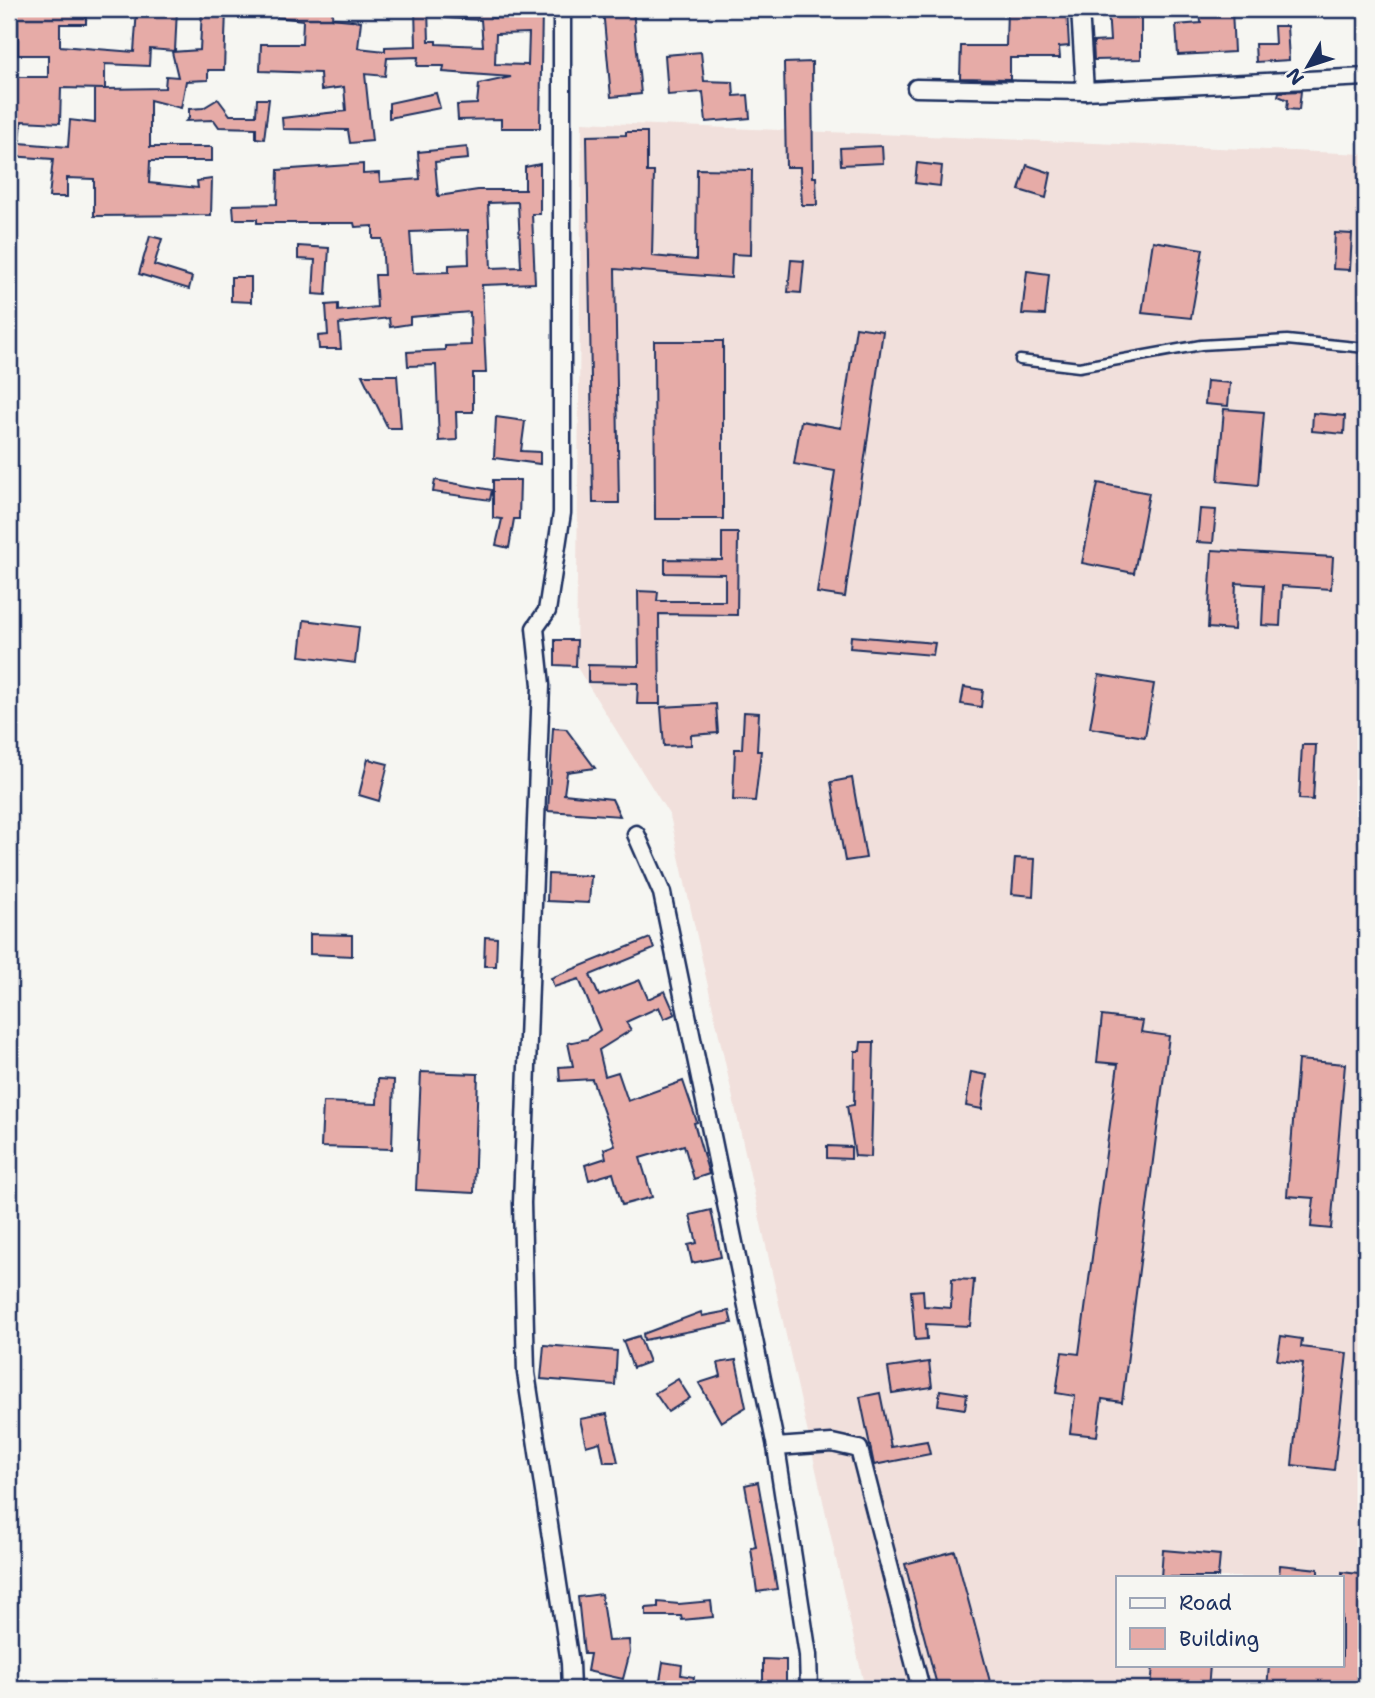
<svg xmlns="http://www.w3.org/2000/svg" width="1375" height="1698" viewBox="0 0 1375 1698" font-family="'Shantell Sans',sans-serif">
	<rect width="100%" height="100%" fill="#f6f6f2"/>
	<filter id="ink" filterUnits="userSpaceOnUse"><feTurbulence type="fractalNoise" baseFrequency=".0143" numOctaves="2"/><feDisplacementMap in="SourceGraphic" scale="14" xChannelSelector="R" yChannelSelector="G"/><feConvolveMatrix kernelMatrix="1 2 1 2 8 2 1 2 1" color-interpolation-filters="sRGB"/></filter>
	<g filter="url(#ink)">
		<!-- built -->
		<path fill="#f1e0dc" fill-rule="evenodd" d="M582 122 1366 154V1689H865L670 816 576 666ZM1118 1577H1342V1665H1118Z"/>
		<!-- building -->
		<g fill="#e6aba7" stroke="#1b2f5e" stroke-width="2" fill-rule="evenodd">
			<path d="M9 9H86V24H60V46L134 52 137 9H177L175 51 150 49 149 66 105 64V89L165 88 166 76 178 77 172 52 200 50 202 9H226L224 70H208V80L186 81 181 108 150 100V147H212V161H150L149 183 198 188 197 181 212 179 211 215 94 216V179L67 178V197H49L53 159 9 156V77H48V55H18V21H9ZM61 88 104 89H95V123L70 120 68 147 20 143 22 121 60 123Z"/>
			<path d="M277 9H333L332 18 361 21 358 48 385 51V47L416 46 415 9H428L429 41H436V44L483 46 481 20 444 18V9H493L492 18H531V9H542L540 128H501V119L458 120 457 105 477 104 479 84 511 77 443 72 444 66H417L418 57 387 58 385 76 365 74 372 141 350 143 348 130 283 129 282 118 346 111 344 87 321 90 320 73 260 71 261 44H302L303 20 277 17ZM529 33 528 65 495 64 496 34Z"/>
			<path d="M603 9H633L641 94 611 97Z"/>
			<path d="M1007 9H1067L1069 46 1059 47 1060 58H1010V79L960 78 961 46H1006Z"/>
			<path d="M1108 9H1130L1131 15H1141V59L1094 60 1093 42 1110 41Z"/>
			<path d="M1200 9H1232L1234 52 1178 55 1176 25 1201 23Z"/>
			<path d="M1274 26H1287L1289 60 1256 62 1255 44H1275Z"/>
			<path d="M701 52 704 81 733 82 734 96 748 95 750 118 706 122 703 92 668 95 665 55Z"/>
			<path d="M812 62 813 177H816L817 205H802L800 167H786L784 63Z"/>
			<path d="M1301 91 1299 110 1287 109 1288 100 1278 96 1279 92Z"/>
			<path d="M436 93 440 108 389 118V103Z"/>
			<path d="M218 99 230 115H256L257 99H269L264 139 256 138V128L219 127 214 120 186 121 189 118V109L203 108Z"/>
			<path d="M626 132H647V172H654L652 256 696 260 697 169 752 170 751 255 732 254 731 278 615 269 619 503H593L587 136 626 135Z"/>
			<path d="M882 146 883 163 841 165 840 148Z"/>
			<path d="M467 147 468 159 435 162 438 196 478 190H525V167L540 164V214H532L535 283 482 285 486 373H473V412H456L457 440 439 441 436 365 408 366 407 352 445 350V346L471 345 470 312 410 317V324L390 327 389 318 339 324 341 349H319L318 336 328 335 326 305 338 304V311L377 307 375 275H384L382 239H373V226L355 227 354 223H257V219H234L233 205 277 204 278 170 363 164V174L379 173 380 182 420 179 418 152ZM518 202 521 267 491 268 488 203ZM468 230 469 264 449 265V272L413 273 410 232Z"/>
			<path d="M917 163 942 166 940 186 915 183Z"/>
			<path d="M1027 165 1051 173 1046 198 1019 190Z"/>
			<path d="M1335 233 1352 234 1350 270 1333 269Z"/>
			<path d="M150 236 162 239 154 265 192 277 189 289 139 274Z"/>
			<path d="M1153 241 1203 249 1191 318 1142 313Z"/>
			<path d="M298 246 329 248 326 295 313 294 315 260 298 259Z"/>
			<path d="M791 260 804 261 801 293 788 292Z"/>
			<path d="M1027 271 1049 274 1045 315 1022 314Z"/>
			<path d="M231 277H251V302L231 301Z"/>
			<path d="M856 327 883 331 845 597 817 593 835 471 794 464 801 421 841 428Z"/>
			<path d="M654 341H723V519H655Z"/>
			<path d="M362 375H397L401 428H388Z"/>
			<path d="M1207 381 1230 383 1228 406 1205 404Z"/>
			<path d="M1224 409 1264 412 1258 485 1218 481Z"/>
			<path d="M1313 413 1345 416 1344 434 1312 431Z"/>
			<path d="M496 417 525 421 521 451 540 452V464L494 458Z"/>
			<path d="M435 480 492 490 490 500 433 492Z"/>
			<path d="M493 480H520L519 519H514L509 548 496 545 502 519 493 518Z"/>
			<path d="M1098 483 1149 493 1134 573 1082 563Z"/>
			<path d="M1200 509 1216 510 1213 543 1197 542Z"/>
			<path d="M722 533H738L737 615 659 614 660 704H637L638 683 588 682V665L639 666 638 591 658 592 657 601H725V574L665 573V559L722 560Z"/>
			<path d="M1212 550 1333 557 1331 589 1282 586 1280 626 1262 625 1264 585 1236 583 1234 630 1208 628Z"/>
			<path d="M304 620 359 627 355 663 300 656Z"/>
			<path d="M851 636 935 643 933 655 850 648Z"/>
			<path d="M555 640H577L576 666 555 665Z"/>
			<path d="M1099 675 1154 684 1145 737 1090 728Z"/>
			<path d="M964 687 983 690 981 707 961 704Z"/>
			<path d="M716 704 718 733 691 735V745L664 746 661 707Z"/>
			<path d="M744 712 759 713 757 751H761L755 801 733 800 735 749H742Z"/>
			<path d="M553 728 566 729 595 768 567 772 564 794 612 799 620 816 548 811Z"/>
			<path d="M1302 745H1316L1313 800 1299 799Z"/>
			<path d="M368 759 388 764 379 801 359 795Z"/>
			<path d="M852 778 866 858 845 861 831 782Z"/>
			<path d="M1015 858 1035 859 1033 896 1012 894Z"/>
			<path d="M548 874 591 876 589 903 547 901Z"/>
			<path d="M310 934 352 935V956L310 954Z"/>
			<path d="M485 937 497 938 496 966H484Z"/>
			<path d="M650 938 654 949 590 975 599 996 640 980 648 999 665 991 675 1014 664 1019 659 1007 626 1022 631 1030 599 1050 605 1076 618 1072 628 1101 683 1081 697 1122 694 1123 709 1174 694 1179 684 1145 640 1158 652 1197 622 1205 613 1173 589 1180 585 1165 606 1158 604 1149 615 1145 592 1079 560 1081 559 1067 573 1066 568 1043 587 1039 600 1030 579 979 554 987 551 978Z"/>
			<path d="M1102 1016 1143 1021 1141 1032 1169 1036 1122 1402 1102 1399 1097 1436 1070 1433 1075 1396 1056 1393 1062 1352 1079 1354 1118 1064 1097 1062Z"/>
			<path d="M861 1042H874L871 1157 855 1156 847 1106 854 1105 855 1051H860Z"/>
			<path d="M1298 1060 1345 1064 1331 1229 1311 1227 1314 1198 1287 1196Z"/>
			<path d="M421 1072 478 1074 474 1193 416 1190Z"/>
			<path d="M971 1072 987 1075 982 1109 966 1106Z"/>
			<path d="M378 1079 394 1080 392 1149 321 1147 323 1102 377 1104Z"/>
			<path d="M827 1146 851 1147V1159L827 1158Z"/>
			<path d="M711 1210 721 1257 692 1263 688 1245 697 1243 690 1215Z"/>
			<path d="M952 1279 974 1280 970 1326 926 1324 927 1339 915 1340 911 1291 923 1290 924 1306 951 1308Z"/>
			<path d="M729 1311 732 1323 644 1340 643 1334 701 1312 702 1316Z"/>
			<path d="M639 1336 649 1362 633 1368 623 1341Z"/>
			<path d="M1281 1336 1302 1339 1301 1347 1347 1353 1334 1470 1292 1465 1303 1363 1277 1360Z"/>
			<path d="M544 1345 617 1351 615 1385 541 1379Z"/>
			<path d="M736 1360 746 1407 721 1422 699 1383 721 1376 718 1363Z"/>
			<path d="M929 1362 932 1387 892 1393 888 1368Z"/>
			<path d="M678 1379 690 1398 668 1412 655 1393Z"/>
			<path d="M940 1390 967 1394 965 1409 938 1405Z"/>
			<path d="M880 1393 891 1447 927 1441 930 1454 874 1465 860 1397Z"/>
			<path d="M607 1414 618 1462H604L600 1442 586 1446 580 1419Z"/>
			<path d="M758 1482 777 1589 757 1592 751 1548 756 1547 745 1485Z"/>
			<path d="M1163 1550 1220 1555 1218 1577H1161Z"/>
			<path d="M955 1551 992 1689H938L905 1564Z"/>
			<path d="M1280 1565 1318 1569V1577H1279Z"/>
			<path d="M1342 1572 1366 1575V1689H1267L1269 1665H1342Z"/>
			<path d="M601 1594 608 1641 629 1640 630 1652 623 1679 587 1671 590 1654H584L578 1597Z"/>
			<path d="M711 1601 713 1617 682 1620 681 1616H646V1608L658 1607V1602L679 1604Z"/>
			<path d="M763 1659 786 1660V1686H763Z"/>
			<path d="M663 1662 682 1665 681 1675 694 1677 692 1689 659 1687Z"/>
			<path d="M1153 1665H1210L1208 1689H1151Z"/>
		</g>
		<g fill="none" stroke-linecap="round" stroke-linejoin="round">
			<defs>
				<path id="lane" d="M1020 360 1079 367 1201 345 1287 340 1366 348"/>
				<g id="street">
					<path d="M562 9V513L547 611 535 628 541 685 522 1203 526 1373 570 1663 571 1689"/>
					<path d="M1080 9 1085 91"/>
					<path d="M916 88 1085 91 1366 77"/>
					<path d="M636 834 662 893 776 1447 832 1443 859 1449 921 1689"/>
					<path d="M776 1447 808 1655 809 1689"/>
				</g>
			</defs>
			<!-- lane casing -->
			<use href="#lane" stroke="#1b2f5e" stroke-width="13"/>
			<!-- street casing -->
			<use href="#street" stroke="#1b2f5e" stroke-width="21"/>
			<!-- lane -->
			<use href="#lane" stroke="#f6f6f2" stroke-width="8"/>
			<!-- street -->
			<use href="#street" stroke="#f6f6f2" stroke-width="16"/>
		</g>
	</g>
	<!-- margin -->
	<rect width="1375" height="1698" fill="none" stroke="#f6f6f2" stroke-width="35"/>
	<rect x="18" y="18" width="1340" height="1663" fill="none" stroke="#1b2f5e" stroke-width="2.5" filter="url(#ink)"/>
	<!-- legend -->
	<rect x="1116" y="1576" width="228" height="91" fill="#f6f6f2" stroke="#9ea6b7" stroke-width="2"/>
	<rect x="1130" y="1598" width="35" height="10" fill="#f6f6f2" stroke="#9ea6b7" stroke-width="2"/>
	<text x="1179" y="1610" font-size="21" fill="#1b2f5e">Road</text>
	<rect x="1130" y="1628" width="35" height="21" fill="#e6aba7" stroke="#9ea6b7" stroke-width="2"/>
	<text x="1179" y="1646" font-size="21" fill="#1b2f5e">Building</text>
	<!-- north arrow -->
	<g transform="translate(1308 66) rotate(231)" stroke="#f6f6f2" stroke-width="5" paint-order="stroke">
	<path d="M0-5L12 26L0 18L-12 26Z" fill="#1b2f5e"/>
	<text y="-10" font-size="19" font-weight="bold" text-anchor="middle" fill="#1b2f5e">N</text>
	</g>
</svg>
